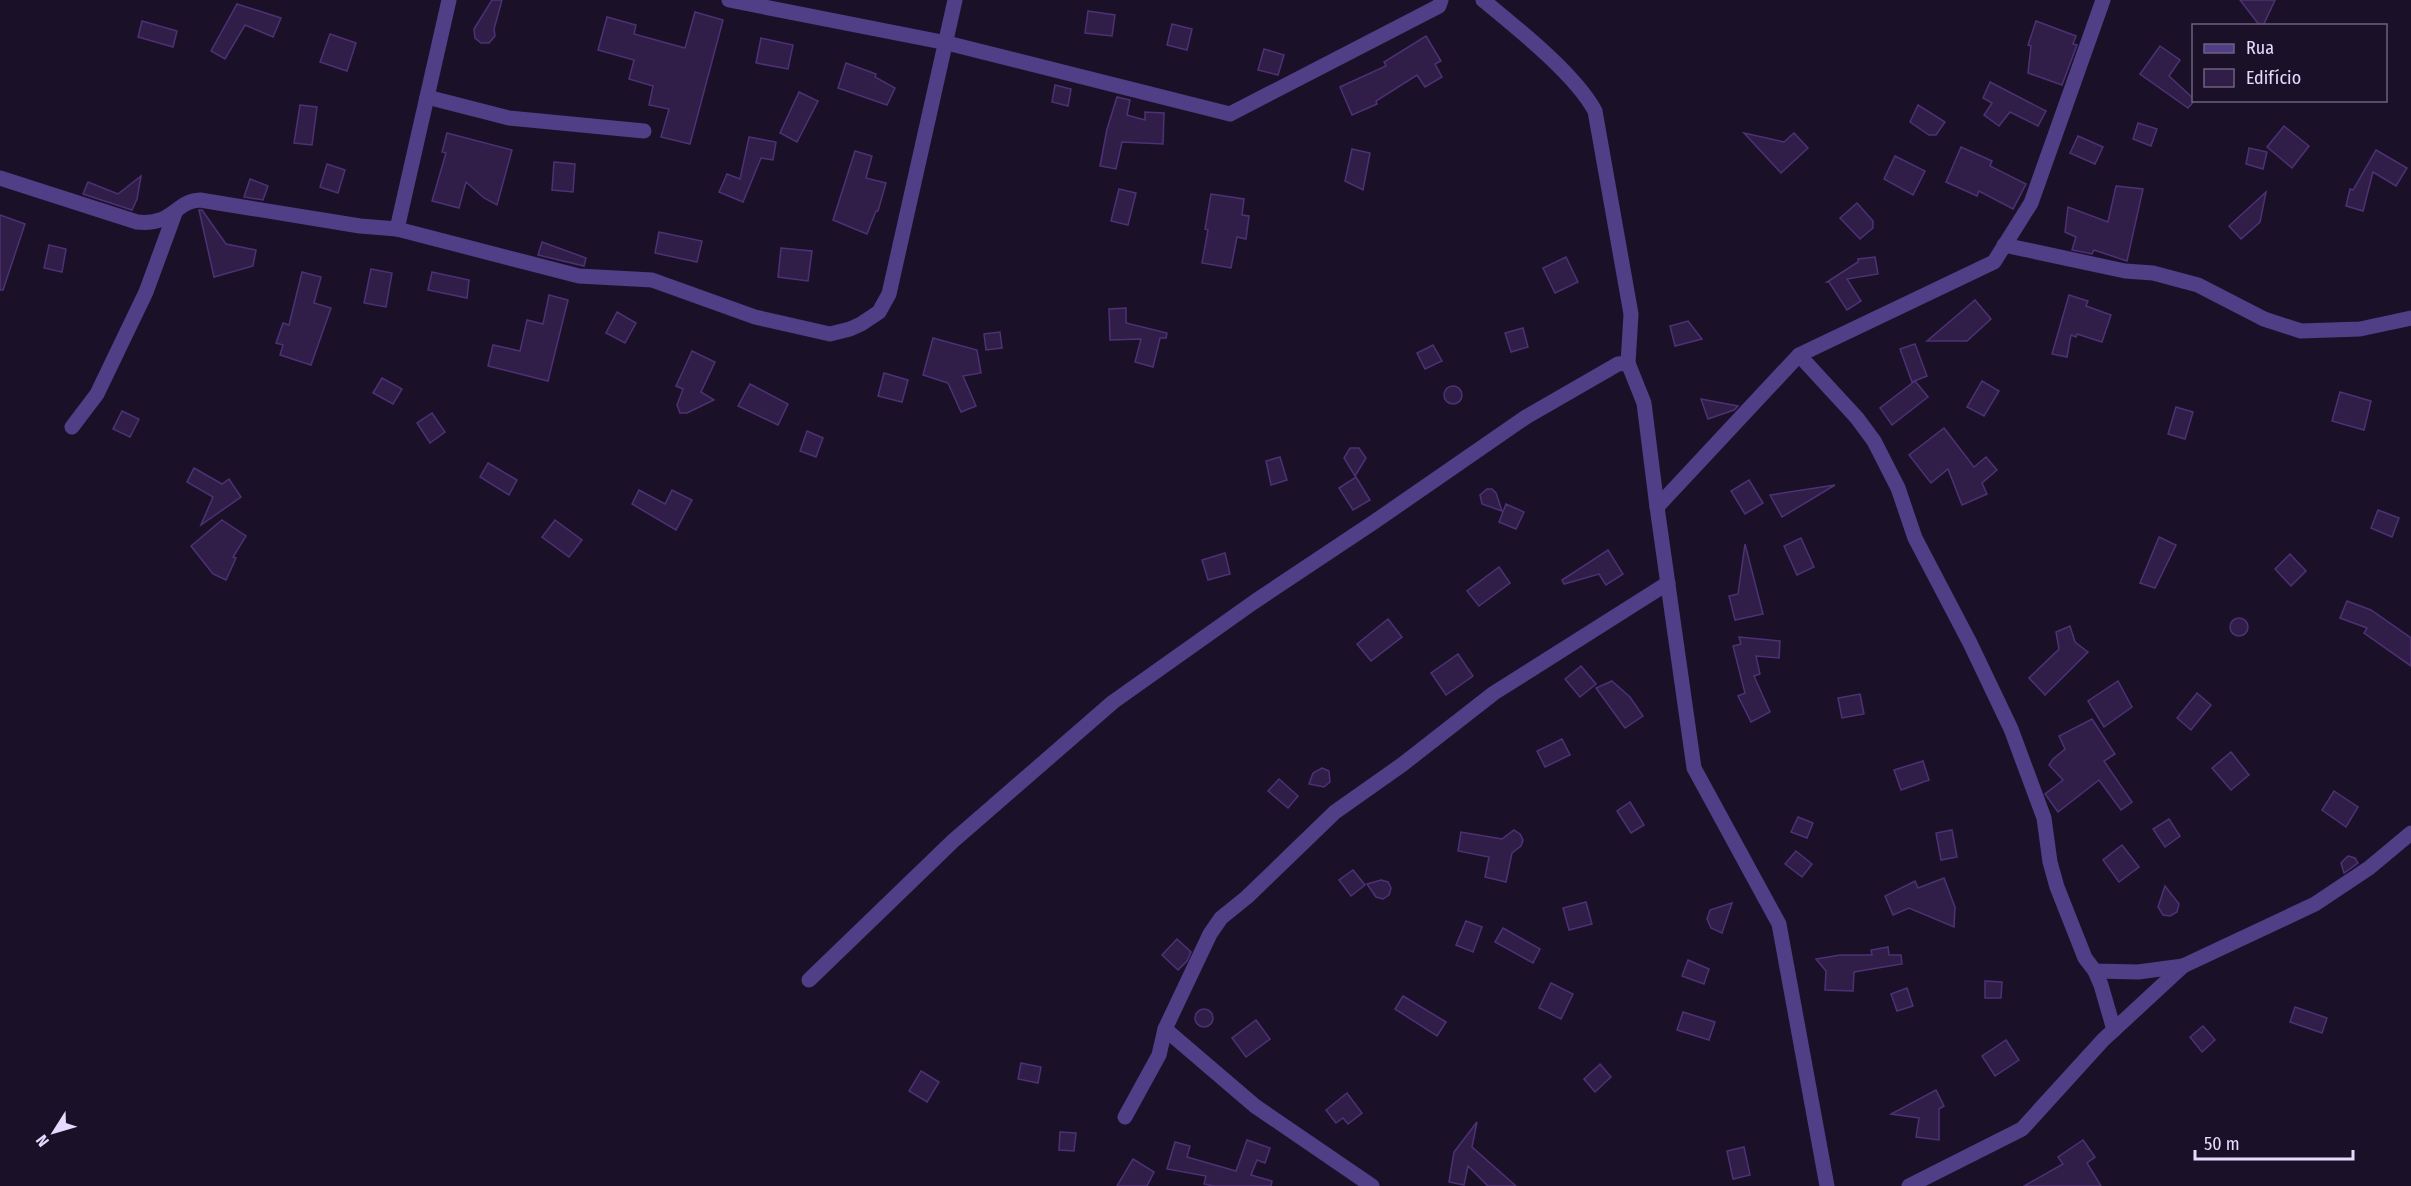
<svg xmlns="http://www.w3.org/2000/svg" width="2411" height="1186" viewBox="0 0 2411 1186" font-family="'Fira Sans Condensed',sans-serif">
	<rect width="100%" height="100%" fill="#1a1129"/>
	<!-- building -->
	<g fill="#301e49" stroke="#4d3174" stroke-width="1.5">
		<path d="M492 0H502L494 29 495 36 489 43H481L475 38 474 29Z"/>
		<path d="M2240 0H2275L2263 26H2260Z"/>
		<path d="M237 4 281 18 273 37 245 25 225 59 211 51Z"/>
		<path d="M1088 11 1115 15 1112 36 1085 33Z"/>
		<path d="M695 12 723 20 690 144 661 137 669 109 649 105 653 86 629 79 634 60 598 50 607 17 636 25 634 34 685 48Z"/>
		<path d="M142 21 177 31 173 47 138 37Z"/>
		<path d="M2036 21 2076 36 2073 44 2077 45 2062 85 2028 73 2031 46 2028 45Z"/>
		<path d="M1172 24 1192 29 1187 50 1167 45Z"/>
		<path d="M330 34 356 43 347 71 320 62Z"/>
		<path d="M1426 36 1441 61 1435 64 1442 77 1425 87 1417 75 1376 101 1377 104 1352 115 1340 87 1386 66 1384 62Z"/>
		<path d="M761 38 793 45 788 69 756 63Z"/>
		<path d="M2160 46 2180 60 2169 76 2195 100 2188 108 2140 74Z"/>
		<path d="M1264 49 1284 55 1278 75 1258 70Z"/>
		<path d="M846 63 876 74 875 77 895 88 887 105 838 88Z"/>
		<path d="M1990 82 2046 111 2038 126 2010 112 1999 126 1984 115 1992 103 1983 98Z"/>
		<path d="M1055 85 1071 89 1068 106 1052 102Z"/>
		<path d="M799 92 818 101 797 142 780 133Z"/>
		<path d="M1117 97 1130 100 1127 115 1145 120V112L1164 113 1163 144 1122 142 1116 169 1100 166 1107 129Z"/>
		<path d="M300 105 317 107 312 145 294 143Z"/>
		<path d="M1918 105 1945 122 1936 135H1929L1910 122Z"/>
		<path d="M2138 123 2157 129 2151 146 2133 139Z"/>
		<path d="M2284 126 2309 146 2292 168 2267 147Z"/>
		<path d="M447 133 512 150 497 205 484 198 466 182 459 208 432 201 446 153 442 152Z"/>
		<path d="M1744 133 1784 142 1794 133 1808 148 1781 173Z"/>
		<path d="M2078 136 2103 147 2095 164 2070 153Z"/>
		<path d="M749 137 776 142 773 160 761 158 743 202 719 192 727 174 740 179Z"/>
		<path d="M1961 147 1992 161 1990 166 2026 184 2013 209 1979 191 1977 196 1946 182Z"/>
		<path d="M2249 148 2267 152 2263 169 2246 164Z"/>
		<path d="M1352 149 1370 153 1363 190 1345 181Z"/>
		<path d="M2376 150 2407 168 2396 186 2373 172 2363 211 2346 206 2350 189 2353 190Z"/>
		<path d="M855 151 872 156 866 178 886 183 878 211H876L867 234 833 220Z"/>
		<path d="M1895 156 1925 171 1913 195 1884 179Z"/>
		<path d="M554 162 575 164 573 192 552 190Z"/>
		<path d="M327 164 345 170 338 193 320 187Z"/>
		<path d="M141 176 137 199 132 210 83 194 88 182 118 194Z"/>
		<path d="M250 179 268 186 263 200 244 197Z"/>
		<path d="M2116 186 2143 189 2127 261 2094 250 2092 254 2072 250 2076 237 2065 232 2068 207 2108 222Z"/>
		<path d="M1119 189 1136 193 1128 225 1111 221Z"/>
		<path d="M2266 192 2260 222 2241 239 2229 226Z"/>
		<path d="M1211 194 1244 199 1242 215 1249 216 1246 239 1237 237 1231 268 1202 263 1208 230 1205 229Z"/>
		<path d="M1857 203 1873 221V228L1860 239 1840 218Z"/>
		<path d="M199 210H202L226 244 256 250 253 266 214 277Z"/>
		<path d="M0 215 25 224 3 290H0Z"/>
		<path d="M659 232 702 241 697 262 655 253Z"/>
		<path d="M542 242 586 258 584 266 538 255Z"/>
		<path d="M49 245 66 249 62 272 44 268Z"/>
		<path d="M781 248 812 251 808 281 778 277Z"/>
		<path d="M1566 257 1578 282 1555 293 1543 268Z"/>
		<path d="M1875 257 1878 274 1847 279 1861 301 1847 310 1829 282H1827L1858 262V259Z"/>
		<path d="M371 269 392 273 386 307 364 303Z"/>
		<path d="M302 272 321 277 314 303 331 308 311 365 280 355 283 345 276 343 283 323 289 325Z"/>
		<path d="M432 272 469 280 467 298 428 290Z"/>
		<path d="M549 295 568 300 548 381 488 366 493 345 520 351 527 320 543 324Z"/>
		<path d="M2069 295 2088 301 2086 306 2111 315 2102 342 2077 334 2076 337 2071 335 2067 357 2052 354Z"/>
		<path d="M1975 300 1991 319 1967 341H1927Z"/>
		<path d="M1126 308V323L1167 333 1166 338H1160L1153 367 1135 362 1141 339 1110 340 1109 309Z"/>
		<path d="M617 312 636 323 625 343 606 333Z"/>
		<path d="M1688 321 1702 339 1675 346 1670 326Z"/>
		<path d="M1523 328 1528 347 1511 352 1505 333Z"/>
		<path d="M1000 332 1002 348 986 350 984 334Z"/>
		<path d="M933 338 977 350 981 373 963 376 976 406 961 412 948 383 923 375Z"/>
		<path d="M1915 344 1927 376 1912 382 1900 349Z"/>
		<path d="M1433 345 1442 361 1425 369 1417 353Z"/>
		<path d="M692 351 715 362 701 392 714 400 687 413H680L677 405 683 389 676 386Z"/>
		<path d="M884 373 908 380 902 402 878 396Z"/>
		<path d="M382 378 402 389 393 404 373 393Z"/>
		<path d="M1915 381 1928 397 1892 425 1880 408Z"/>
		<path d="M1982 381 1999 391 1984 416 1967 407Z"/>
		<path d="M750 384 788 404 778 425 738 406Z"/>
		<circle cx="1453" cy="395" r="9"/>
		<path d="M2340 392 2371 401 2364 430 2332 421Z"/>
		<path d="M1701 399 1738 406 1734 410 1708 419Z"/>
		<path d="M2176 407 2193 412 2185 439 2168 434Z"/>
		<path d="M122 411 139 419 130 437 113 429Z"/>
		<path d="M432 413 445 432 430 443 417 423Z"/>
		<path d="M1944 428 1974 467 1986 457 1997 470 1982 483 1987 494 1962 505 1948 469 1931 483 1909 455Z"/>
		<path d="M807 431 823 438 816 457 800 451Z"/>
		<path d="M1350 448H1359L1366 458 1355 476 1344 458Z"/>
		<path d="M1280 457 1287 480 1271 485 1266 461Z"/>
		<path d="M488 463 517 480 509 495 480 477Z"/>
		<path d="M194 468 222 484 229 479 241 497 201 525 213 497 187 482Z"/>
		<path d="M1356 477 1370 500 1353 510 1339 488Z"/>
		<path d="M1749 480 1763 503 1745 514 1731 491Z"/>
		<path d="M1835 485 1782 517 1770 495Z"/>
		<path d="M1487 489H1492L1496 493 1502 511 1482 504 1480 495Z"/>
		<path d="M639 490 665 504 672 490 692 500 676 530 632 504Z"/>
		<path d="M1506 504 1524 512 1516 529 1499 522Z"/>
		<path d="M2378 510 2399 518 2392 537 2371 528Z"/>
		<path d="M222 520 246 536 233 557 236 558 226 580 213 574 191 546Z"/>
		<path d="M555 520 582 540 569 557 542 537Z"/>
		<path d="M2159 537 2176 545 2155 588 2140 583Z"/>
		<path d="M1801 538 1814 567 1797 575 1784 546Z"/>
		<path d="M1745 544 1763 614 1735 620 1729 596 1738 594Z"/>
		<path d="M1608 550 1623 574 1606 585 1599 574 1564 584 1562 580Z"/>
		<path d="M1225 553 1230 574 1208 580 1202 560Z"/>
		<path d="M2290 554 2306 571 2291 586 2275 569Z"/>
		<path d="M1499 567 1510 583 1479 606 1467 591Z"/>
		<path d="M2347 601 2371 610 2411 638V666L2364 633 2367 628 2340 618Z"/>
		<circle cx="2239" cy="627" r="9"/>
		<path d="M1388 619 1402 637 1371 661 1357 644Z"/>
		<path d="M2070 626 2075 642 2088 652 2045 695 2029 678 2059 649 2056 632Z"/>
		<path d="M1739 637 1780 641 1779 658 1756 656 1760 674 1754 676 1770 712 1751 722 1738 696 1745 693 1733 646 1741 644Z"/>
		<path d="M1458 654 1473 676 1446 695 1431 673Z"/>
		<path d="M1581 666 1596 684 1580 697 1565 679Z"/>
		<path d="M1612 681 1630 697 1643 716 1625 728 1596 688Z"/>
		<path d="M2118 681 2132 707 2104 727 2088 701Z"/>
		<path d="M2197 693 2211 705 2191 730 2177 718Z"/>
		<path d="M1860 694 1864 714 1842 718 1838 698Z"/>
		<path d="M2092 719 2115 754 2104 761 2132 802 2121 810 2099 780 2058 812 2045 794 2063 780 2049 765 2053 759 2065 749 2059 736Z"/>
		<path d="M1562 739 1570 755 1545 767 1537 751Z"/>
		<path d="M2231 752 2249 775 2231 790 2212 768Z"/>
		<path d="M1923 761 1929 780 1901 790 1894 770Z"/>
		<path d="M1322 768 1329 771 1330 782 1324 787 1309 784 1313 773Z"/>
		<path d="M1279 779 1298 796 1288 808 1268 791Z"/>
		<path d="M2334 791 2358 807 2346 827 2322 810Z"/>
		<path d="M1630 802 1644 825 1631 833 1617 811Z"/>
		<path d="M1798 817 1813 823 1807 838 1791 832Z"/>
		<path d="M2169 819 2180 836 2165 847 2153 829Z"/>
		<path d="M1514 830 1520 834 1523 840 1521 846 1512 853 1506 882 1485 877 1489 857 1458 851 1461 832 1502 839Z"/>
		<path d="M1952 830 1957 857 1941 860 1936 833Z"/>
		<path d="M2122 845 2139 867 2119 882 2103 860Z"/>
		<path d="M1796 851 1812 864 1802 877 1785 864Z"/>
		<path d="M2348 856 2355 858 2358 863 2344 873 2341 863Z"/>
		<path d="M1353 870 1365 885 1351 896 1339 880Z"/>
		<path d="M1944 878 1955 907 1954 927 1909 908 1893 915 1885 896 1915 881 1918 888Z"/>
		<path d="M1381 880 1388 882 1391 888 1389 895 1383 899 1376 897 1367 884Z"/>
		<path d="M2165 886 2179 904 2177 912 2170 916 2163 915 2158 907Z"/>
		<path d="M1586 902 1592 924 1569 930 1563 908Z"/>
		<path d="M1732 903 1722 933 1711 928 1707 919 1710 910Z"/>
		<path d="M1466 921 1482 927 1473 952 1456 945Z"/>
		<path d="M1503 928 1540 949 1533 963 1495 942Z"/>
		<path d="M1177 939 1191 952 1187 961 1178 970 1162 955Z"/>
		<path d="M1888 947 1889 955H1901L1902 964 1854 972 1853 991 1825 990 1826 971 1816 959 1840 955H1872L1871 950Z"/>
		<path d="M1688 960 1709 969 1704 984 1682 976Z"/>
		<path d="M1985 981 2002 982 2001 998H1985Z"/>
		<path d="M1551 983 1573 994 1561 1019 1539 1008Z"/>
		<path d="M1907 988 1913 1006 1897 1011 1891 994Z"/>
		<path d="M1403 996 1446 1022 1437 1036 1395 1009Z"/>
		<path d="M2295 1007 2327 1018 2322 1033 2290 1022Z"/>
		<circle cx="1204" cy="1018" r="9"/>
		<path d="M1683 1012 1715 1022 1709 1040 1677 1030Z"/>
		<path d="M1256 1020 1270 1039 1246 1057 1232 1038Z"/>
		<path d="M2203 1026 2215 1040 2202 1052 2190 1037Z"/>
		<path d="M2006 1040 2019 1060 1995 1076 1982 1056Z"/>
		<path d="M1021 1063 1041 1067 1038 1083 1018 1079Z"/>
		<path d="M1600 1064 1611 1077 1595 1092 1584 1079Z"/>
		<path d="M921 1071 939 1082 927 1102 909 1091Z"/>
		<path d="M1936 1090 1944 1106 1939 1109V1140L1916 1137 1919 1118 1891 1114Z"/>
		<path d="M1347 1093 1362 1113 1348 1124 1343 1118 1336 1123 1326 1110Z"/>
		<path d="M1477 1122 1472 1147 1516 1186H1488L1468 1166 1464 1185 1449 1182 1454 1152Z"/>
		<path d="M1060 1132 1076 1133 1074 1151 1059 1150Z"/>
		<path d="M1247 1140 1270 1148 1265 1163 1257 1160 1251 1175 1272 1181 1271 1186H1213L1204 1184 1206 1176 1167 1169 1175 1142 1190 1146 1187 1157 1236 1171Z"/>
		<path d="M2083 1140 2095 1157 2087 1163 2101 1186H2024L2063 1164 2058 1157Z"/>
		<path d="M1744 1147 1750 1175 1733 1179 1727 1151Z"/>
		<path d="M1133 1159 1154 1172 1147 1186H1117Z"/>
	</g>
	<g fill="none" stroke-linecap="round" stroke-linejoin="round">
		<!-- minor -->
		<g stroke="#503e86" stroke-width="15">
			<path d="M729 0 947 43 1230 114 1439 6 1441 0"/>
			<path d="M1483 0C1517 28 1575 74 1595 111L1631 314 1628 363"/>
			<path d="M427 97 509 118 644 131"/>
			<path d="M0 178 137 222C174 226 175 201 200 200L360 226 397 229 449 0"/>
			<path d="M397 229 579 276 652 280 755 317 830 334 850 329 861 324 879 312 889 294 955 0"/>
			<path d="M2004 245 2125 271 2153 273 2198 285 2264 319 2301 331 2360 329 2411 318"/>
			<path d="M1799 355 1857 418 1874 441 1898 488 1915 538 1970 643 2011 729 2044 818 2050 862 2057 887 2085 958 2095 971 2138 972 2183 966"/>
			<path d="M72 427 97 394 146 292 175 213"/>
			<path d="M2095 971 2101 985 2114 1030"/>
			<path d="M809 980 953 841 1113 702 1254 602 1374 522 1526 417 1618 364 1628 363 1644 403 1657 507"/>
			<path d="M1165 1029 1255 1106 1372 1186"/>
			<path d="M1125 1117 1159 1055 1165 1029 1210 934 1221 918 1247 897 1335 812 1403 764 1494 693 1668 583"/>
			<path d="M1827 1186 1779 924 1694 768 1657 507 1799 355 1994 262 2031 203 2103 0"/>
			<path d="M1909 1186 2022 1129 2103 1040 2183 966 2315 904 2369 868 2411 833"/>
		</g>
	</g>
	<!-- legend -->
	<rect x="2192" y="24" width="195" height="78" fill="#1a1129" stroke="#6c617e" stroke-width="1.5"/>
	<rect x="2204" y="44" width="30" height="9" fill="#503e86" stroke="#6c617e" stroke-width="1.5"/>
	<text x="2246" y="54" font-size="18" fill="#e6dafe">Rua</text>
	<rect x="2204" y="69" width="30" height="18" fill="#301e49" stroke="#6c617e" stroke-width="1.5"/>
	<text x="2246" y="84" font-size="18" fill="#e6dafe">Edifício</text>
	<!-- north arrow -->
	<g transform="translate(54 1132) rotate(233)" stroke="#1a1129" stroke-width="4.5" paint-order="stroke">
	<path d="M0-4.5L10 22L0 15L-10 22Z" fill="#e6dafe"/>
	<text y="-9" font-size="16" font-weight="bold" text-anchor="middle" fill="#e6dafe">N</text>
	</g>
	<!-- scale -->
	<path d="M2195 1150v9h158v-9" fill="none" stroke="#e6dafe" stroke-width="3"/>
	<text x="2204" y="1150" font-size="18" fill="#e6dafe" stroke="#1a1129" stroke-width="4.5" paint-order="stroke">50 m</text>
</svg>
